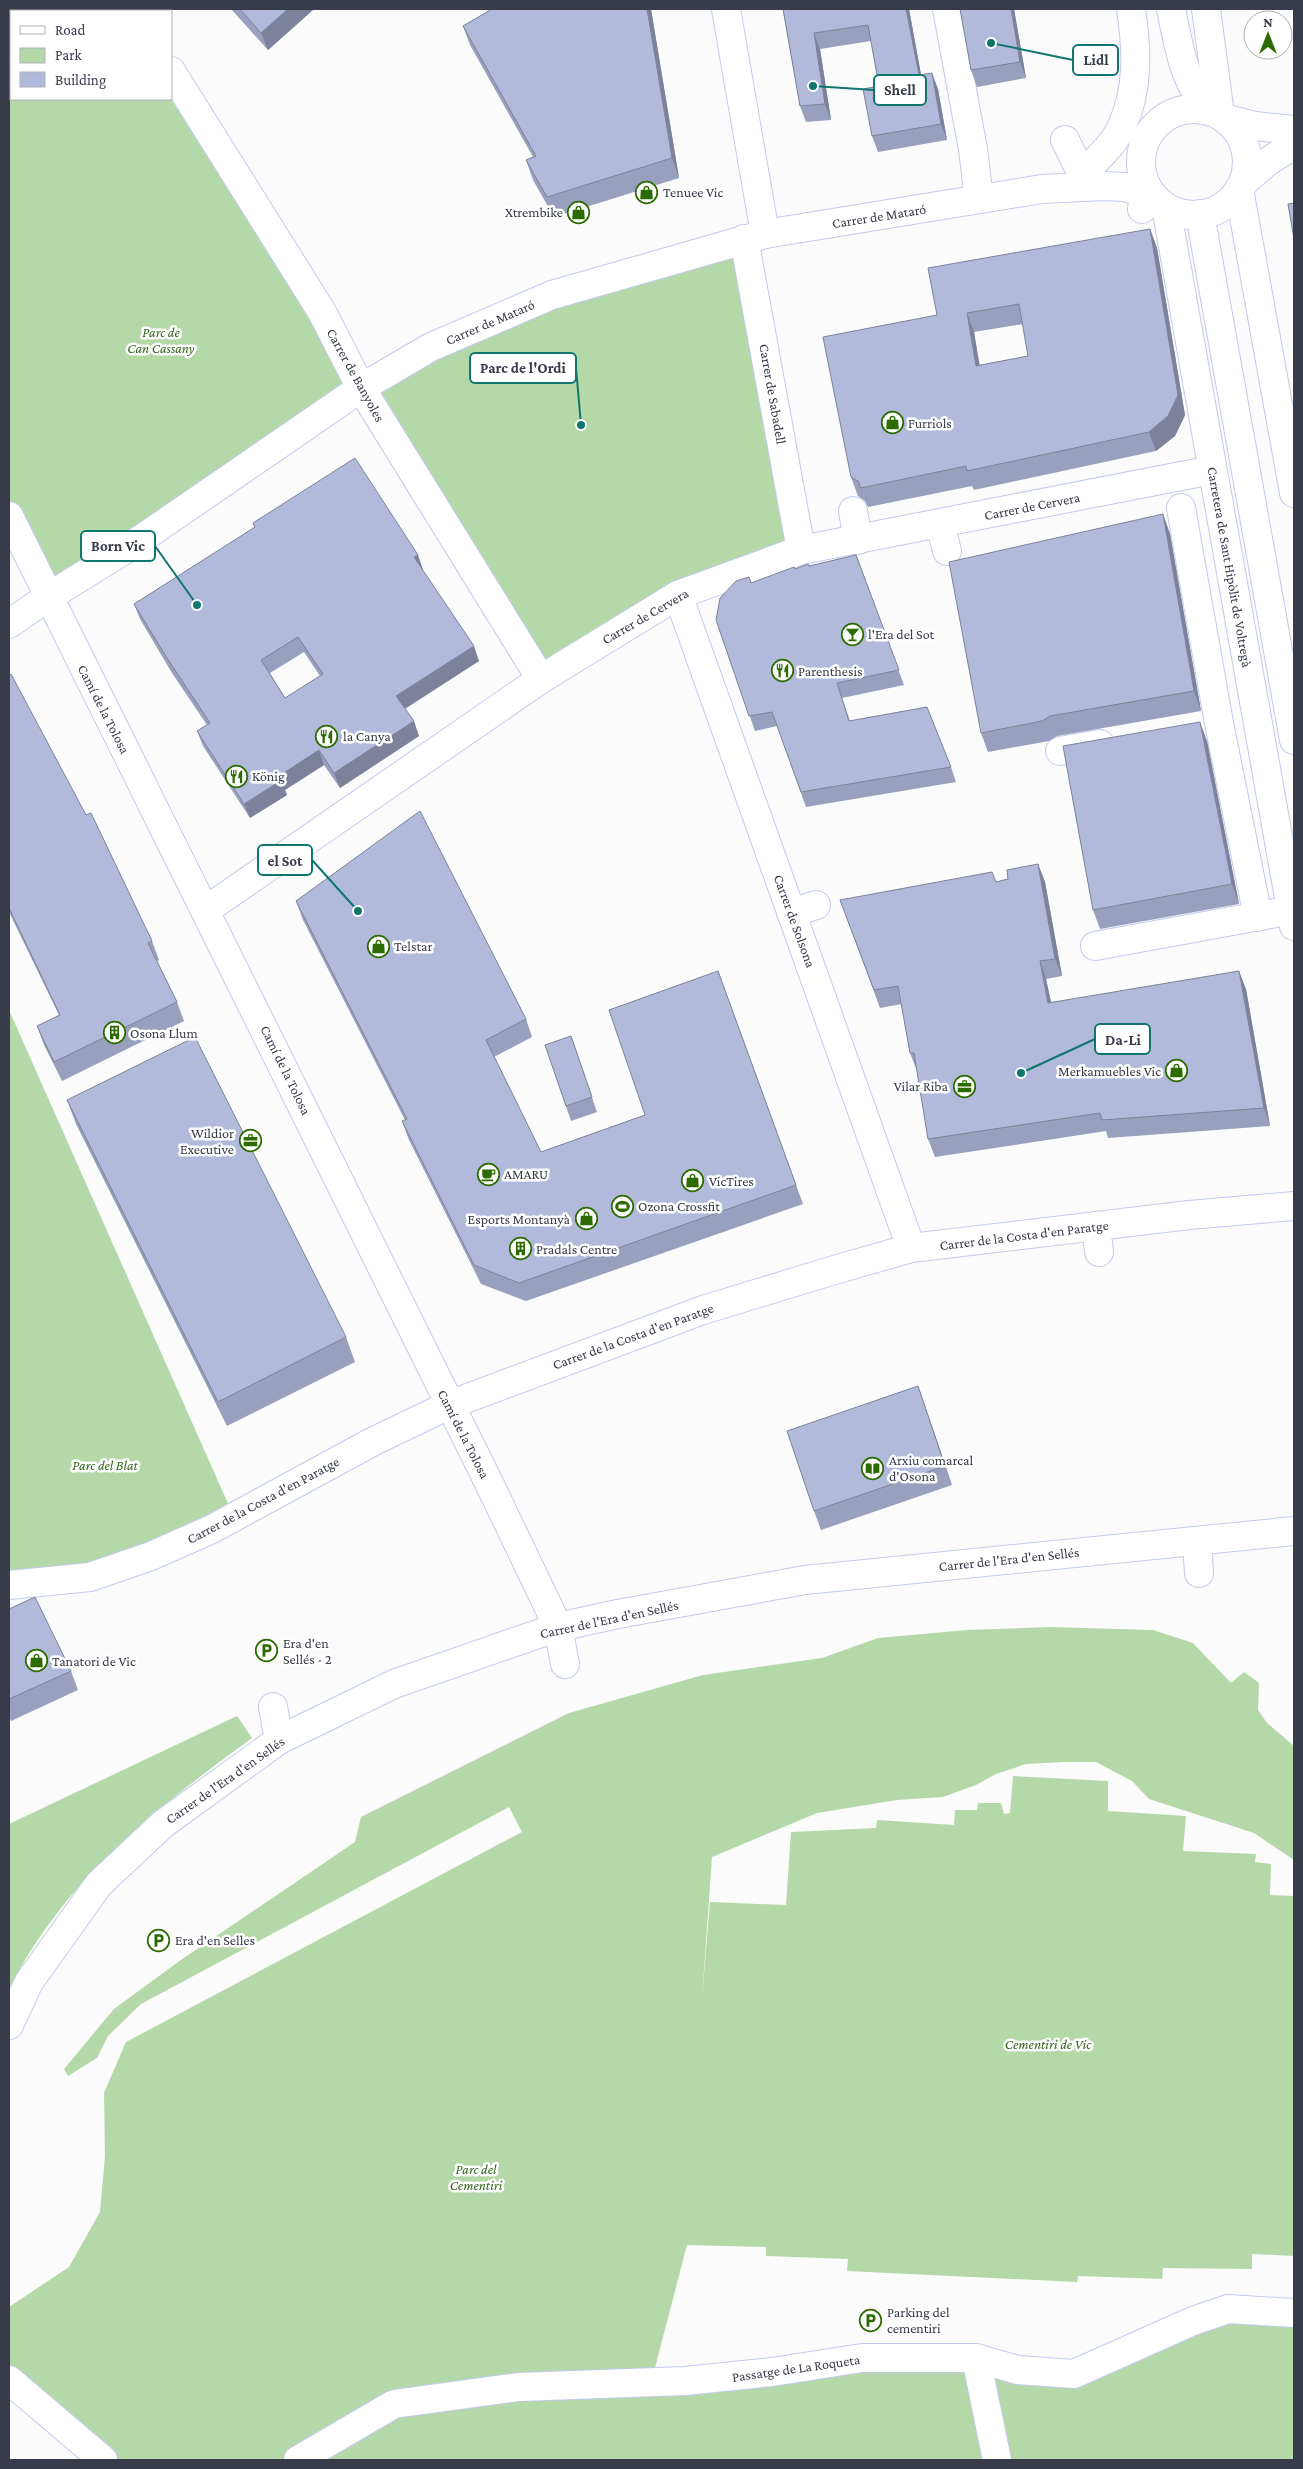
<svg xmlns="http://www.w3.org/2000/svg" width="1303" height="2469" viewBox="0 0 1303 2469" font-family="'Crimson Pro',serif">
	<rect width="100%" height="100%" fill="#fbfbfb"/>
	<!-- green -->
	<g fill="#b5d8a8">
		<path d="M11 19V99H171V71L361 388 431 347 744 239 801 550 541 679 361 388 48 597 9 516V21Z"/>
		<path d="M9 1010 234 1517 100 1570 9 1585Z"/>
		<path d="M1050 1627 1153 1630 1193 1643 1231 1683 1244 1672 1259 1683 1258 1710 1267 1723 1294 1746V1860L1254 1833 1149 1799 1132 1781 1096 1762H1063L1026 1764 996 1774 976 1785 943 1797 897 1800 817 1813 712 1857 702 1998 710 1902 786 1905 791 1832 876 1828 877 1820 954 1825 955 1810H977L978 1803H1001L1004 1814 1010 1813 1013 1776 1108 1781V1811L1186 1816 1183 1851 1256 1854 1255 1862 1271 1864 1270 1895 1294 1896V2256L1252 2254V2269L1163 2268 1162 2279 1078 2276 1077 2282 847 2271 848 2259 766 2256V2247L687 2245 651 2383 862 2358 1074 2374 1193 2321 1294 2313V2460H90L9 2380V2307L69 2267 100 2212 105 2156 104 2093 126 2042 522 1832 509 1807 141 2004 108 2036 97 2058 68 2076 64 2069 114 2009 178 1962 355 1842 361 1817 569 1713 703 1675 822 1658 878 1638 967 1630Z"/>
		<path d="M237 1716 252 1738C156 1808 64 1880 9 1989V1824Z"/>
	</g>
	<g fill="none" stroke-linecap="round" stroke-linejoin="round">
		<defs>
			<g id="minor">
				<path d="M133 9 134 11"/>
				<path d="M726 9 765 234"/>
				<path d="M947 9 973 149 979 199"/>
				<path d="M1171 9C1179 46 1183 84 1212 112"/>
				<path d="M1206 9 1220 115"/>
				<path d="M23 11 27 9"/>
				<path d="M171 71 322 312 361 388 541 679"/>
				<circle cx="1194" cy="162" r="53"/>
				<path d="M1224 118 1255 126 1294 130"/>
				<path d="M1065 140 1082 174C1096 160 1114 145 1122 126 1139 88 1137 49 1131 9"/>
				<path d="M1243 183 1267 162 1294 145"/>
				<path d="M1239 189 1294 493"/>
				<path d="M1166 207 1294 926"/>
				<path d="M1200 214 1294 740"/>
				<path d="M744 239 801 550"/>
				<path d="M1181 508 1219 723 1258 917"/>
				<path d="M853 511 858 540"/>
				<path d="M9 516 491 1487 558 1627 565 1664"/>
				<path d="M940 524 947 551"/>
				<path d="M678 595 911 1248"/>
				<path d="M9 624 48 597 131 546 361 388 431 347 552 295 765 234 1042 189 1103 186 1125 187 1154 197 1142 209"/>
				<path d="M1060 751 1100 744"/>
				<path d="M206 910 541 679 678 595 801 550 1212 470"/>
				<path d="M791 913 816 905"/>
				<path d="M1095 946 1276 913"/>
				<path d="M1096 1226 1099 1252"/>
				<path d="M1197 1541 1199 1573"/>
				<path d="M9 1585 90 1577 151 1556 212 1529 372 1442 449 1405 703 1310 831 1271 911 1248 1189 1215 1294 1206"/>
				<path d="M273 1707 279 1740"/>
				<path d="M9 2025 29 1982 99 1884 163 1824 279 1740 394 1684 558 1627 618 1614 805 1580 1294 1531"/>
				<path d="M976 2358 997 2460"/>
				<path d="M9 2380 103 2460"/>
				<path d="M298 2460 394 2404 519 2387 685 2381 772 2372 862 2358H976L1018 2370 1074 2374 1193 2321 1228 2309 1294 2313"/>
			</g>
		</defs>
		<!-- minor casing -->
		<use href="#minor" stroke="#c2caed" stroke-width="30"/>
		<!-- minor -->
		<use href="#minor" stroke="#fff" stroke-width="28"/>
	</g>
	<!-- wall -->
	<g fill="#99a0bd" fill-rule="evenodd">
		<path d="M231 9H314L268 50Z"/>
		<path d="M492 9H651L679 178 554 217 533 180 526 160 533 157 470 45 463 26Z"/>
		<path d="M783 9H909L921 75 938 89 947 140 878 152 872 136 879 86 871 41 820 49 831 120 806 122 800 106Z"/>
		<path d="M960 9H1014L1026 78 977 87 971 70Z"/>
		<path d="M1150 229 1157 248 1185 415 1175 436 1156 451 974 490 972 486 868 507 865 501 858 496 851 477 937 315ZM1023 324 1028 356 979 365 974 332Z"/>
		<path d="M1163 514 1170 534 1201 711 1057 736 1049 741 988 752 981 733Z"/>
		<path d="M253 523 423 570H422L479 661 405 709 419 736 340 788 324 765 285 790 287 795 250 818 203 746 197 731 207 725 172 673 140 619 134 604 255 528ZM304 652 320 676 285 698 270 673Z"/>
		<path d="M856 555 904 685 842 698 850 721 951 767 956 782 806 807 777 726 755 731 716 620 751 583 795 569 809 566Z"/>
		<path d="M9 676 152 941 159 960 157 961 177 1002 184 1021 62 1081 44 1045 37 1026 59 1015 9 912Z"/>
		<path d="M1207 741 1239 904 1100 929 1093 910Z"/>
		<path d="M1038 864 1045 882 1062 976 1046 979 1051 1002 1246 989 1270 1126 1108 1138 1106 1131 935 1157 928 1139 917 1071 910 1053 902 1004 880 1008 840 900 996 882 1008 879Z"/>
		<path d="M296 901 526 1019 532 1037 494 1057 541 1152 645 1115 718 971 803 1204 526 1301 481 1284 409 1140 402 1121 405 1120 303 920Z"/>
		<path d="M571 1036 597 1112 571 1121 545 1045Z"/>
		<path d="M67 1100 346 1337 355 1362 227 1426 76 1124Z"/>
		<path d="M918 1386 952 1485 821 1530 814 1511Z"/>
		<path d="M9 1609 71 1671 78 1690 11 1721 9 1716Z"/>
	</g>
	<!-- shaded-wall -->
	<g fill="#7d829a">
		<path d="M288 9H314L268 50 261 33Z"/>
		<path d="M647 9H651L679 178 672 158Z"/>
		<path d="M906 9H909L924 91 919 75Z"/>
		<path d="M1011 9H1014L1026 78 1020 62Z"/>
		<path d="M814 33 820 49 831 120 825 104Z"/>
		<path d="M932 73 938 89 947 140 941 124Z"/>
		<path d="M1150 229 1157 248 1185 415 1175 436 1156 451 1149 432Z"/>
		<path d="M967 313 974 332 983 385 976 366Z"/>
		<path d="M1163 514 1170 534 1201 711 1194 691Z"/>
		<path d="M418 555 423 570 419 572 414 557Z"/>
		<path d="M474 646 479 661 401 711 396 696Z"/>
		<path d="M414 721 419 736 340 788 334 773Z"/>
		<path d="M1200 722 1207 741 1239 904 1232 884Z"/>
		<path d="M319 750 324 765 285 790 287 795 250 818 244 804 279 776Z"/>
		<path d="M1038 864 1045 882 1062 976 1055 959Z"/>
		<path d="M1040 961 1046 979 1055 1021 1048 1003Z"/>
		<path d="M1239 971 1246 989 1270 1126 1264 1108Z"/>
		<path d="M918 1386 925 1406 952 1485 945 1466Z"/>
	</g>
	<!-- building -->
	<g fill="#b2badc" stroke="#7d829a" fill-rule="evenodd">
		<path d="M240 9H288L261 33Z"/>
		<path d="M492 9H647L672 158 547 197 526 160 536 156 463 26Z"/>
		<path d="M783 9H906L919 75 932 73 941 124 872 136 863 89 879 86 868 25 814 33 825 104 800 106Z"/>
		<path d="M960 9H1011L1020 62 971 70Z"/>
		<path d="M1294 203V239L1288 204Z"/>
		<path d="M1150 229 1178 395 1168 416 1149 432 967 471 966 466 861 488 858 481 851 477 823 337 937 315 928 268ZM1019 304 1028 356 976 366 967 313Z"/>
		<path d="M355 458 418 555 414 557 474 646 396 696 414 721 334 773 319 750 279 776 282 780 244 804 197 731 210 723 167 658 134 604 255 527 253 523ZM298 637 323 674 285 698 261 660Z"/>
		<path d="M1163 514 1194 691 1050 716 1042 721 981 733 949 562Z"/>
		<path d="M856 555 899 670 837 683 849 721 927 707 951 767 801 792 772 712 749 716 716 620 720 598 736 581 749 577 751 583 794 567 795 569 808 564 809 566Z"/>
		<path d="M11 674 86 815 91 813 152 941 148 943 177 1002 54 1062 37 1026 60 1015 9 908V676Z"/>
		<path d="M1200 722 1232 884 1093 910 1063 746Z"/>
		<path d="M420 811 526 1019 486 1040 541 1152 645 1115 609 1010 718 971 796 1185 519 1283 474 1265 402 1121 407 1119 296 901Z"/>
		<path d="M1038 864 1055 959 1040 961 1048 1003 1239 971 1264 1108 1102 1120 1100 1113 928 1139 914 1053H910L898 986 874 990 840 900 992 872 996 882 1008 879 1007 870Z"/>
		<path d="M571 1036 592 1097 566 1106 545 1045Z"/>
		<path d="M195 1037 346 1337 218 1402 67 1100Z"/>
		<path d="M918 1386 945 1466 814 1511 787 1431Z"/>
		<path d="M35 1597 71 1671 9 1699V1609Z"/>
	</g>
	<!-- icons -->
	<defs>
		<symbol id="shop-ring" viewBox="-11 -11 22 22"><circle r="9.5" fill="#fff" stroke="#2c6b00" stroke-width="1.5"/><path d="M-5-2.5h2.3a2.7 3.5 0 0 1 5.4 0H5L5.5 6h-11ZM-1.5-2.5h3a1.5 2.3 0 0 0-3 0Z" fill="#2c6b00"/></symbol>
		<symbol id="bar-ring" viewBox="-11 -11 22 22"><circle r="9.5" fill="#fff" stroke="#2c6b00" stroke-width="1.5"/><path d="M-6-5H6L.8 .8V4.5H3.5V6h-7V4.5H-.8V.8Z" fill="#2c6b00"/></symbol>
		<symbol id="restaurant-ring" viewBox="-11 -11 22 22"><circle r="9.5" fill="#fff" stroke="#2c6b00" stroke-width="1.5"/><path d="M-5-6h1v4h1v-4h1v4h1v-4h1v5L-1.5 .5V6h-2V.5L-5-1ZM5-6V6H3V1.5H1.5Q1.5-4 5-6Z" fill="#2c6b00"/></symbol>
		<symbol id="building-ring" viewBox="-11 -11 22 22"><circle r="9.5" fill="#fff" stroke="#2c6b00" stroke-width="1.5"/><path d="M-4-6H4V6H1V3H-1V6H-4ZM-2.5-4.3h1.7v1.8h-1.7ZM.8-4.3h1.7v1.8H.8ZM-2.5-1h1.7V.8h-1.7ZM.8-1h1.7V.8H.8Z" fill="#2c6b00"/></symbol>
		<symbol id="office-ring" viewBox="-11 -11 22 22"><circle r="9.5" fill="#fff" stroke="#2c6b00" stroke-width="1.5"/><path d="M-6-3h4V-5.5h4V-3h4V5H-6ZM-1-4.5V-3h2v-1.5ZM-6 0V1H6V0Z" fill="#2c6b00"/></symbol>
		<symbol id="cafe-ring" viewBox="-11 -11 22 22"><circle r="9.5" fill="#fff" stroke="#2c6b00" stroke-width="1.5"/><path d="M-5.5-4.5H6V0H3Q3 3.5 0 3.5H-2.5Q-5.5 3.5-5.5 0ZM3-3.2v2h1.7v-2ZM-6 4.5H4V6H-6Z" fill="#2c6b00"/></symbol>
		<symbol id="stadium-ring" viewBox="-11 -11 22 22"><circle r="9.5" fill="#fff" stroke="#2c6b00" stroke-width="1.5"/><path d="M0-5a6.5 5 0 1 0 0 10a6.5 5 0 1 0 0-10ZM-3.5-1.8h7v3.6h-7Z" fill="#2c6b00"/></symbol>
		<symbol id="library-ring" viewBox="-11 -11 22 22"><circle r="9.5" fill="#fff" stroke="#2c6b00" stroke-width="1.5"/><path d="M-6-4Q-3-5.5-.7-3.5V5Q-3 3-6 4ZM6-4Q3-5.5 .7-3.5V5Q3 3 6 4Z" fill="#2c6b00"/></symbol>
		<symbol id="parking-ring" viewBox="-11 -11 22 22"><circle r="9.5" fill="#fff" stroke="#2c6b00" stroke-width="1.5"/><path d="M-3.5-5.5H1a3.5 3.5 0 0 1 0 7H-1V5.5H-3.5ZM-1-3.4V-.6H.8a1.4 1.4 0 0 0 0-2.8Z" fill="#2c6b00"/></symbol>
	</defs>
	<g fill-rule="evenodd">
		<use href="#shop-ring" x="634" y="180" width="25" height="25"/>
		<use href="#shop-ring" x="566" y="200" width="25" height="25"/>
		<use href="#shop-ring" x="880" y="410" width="25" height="25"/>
		<use href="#bar-ring" x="840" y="622" width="25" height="25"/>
		<use href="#restaurant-ring" x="770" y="658" width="25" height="25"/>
		<use href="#restaurant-ring" x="314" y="724" width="25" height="25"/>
		<use href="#restaurant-ring" x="224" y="764" width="25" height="25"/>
		<use href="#shop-ring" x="366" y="934" width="25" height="25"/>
		<use href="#building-ring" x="102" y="1020" width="25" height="25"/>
		<use href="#shop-ring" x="1164" y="1058" width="25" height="25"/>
		<use href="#office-ring" x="952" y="1074" width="25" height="25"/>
		<use href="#office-ring" x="238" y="1128" width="25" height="25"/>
		<use href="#cafe-ring" x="476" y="1162" width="25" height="25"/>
		<use href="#shop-ring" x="680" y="1168" width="25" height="25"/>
		<use href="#stadium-ring" x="610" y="1194" width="25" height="25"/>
		<use href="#shop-ring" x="574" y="1206" width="25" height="25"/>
		<use href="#building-ring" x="508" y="1236" width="25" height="25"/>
		<use href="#library-ring" x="860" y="1456" width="25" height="25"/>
		<use href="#parking-ring" x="254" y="1638" width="25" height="25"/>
		<use href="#shop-ring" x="24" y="1648" width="25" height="25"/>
		<use href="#parking-ring" x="146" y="1928" width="25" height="25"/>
		<use href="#parking-ring" x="858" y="2308" width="25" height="25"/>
	</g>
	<g text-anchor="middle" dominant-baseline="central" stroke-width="5" stroke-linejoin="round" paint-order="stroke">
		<!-- poi labels -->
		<g font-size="14" fill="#383b49" stroke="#fff" text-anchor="start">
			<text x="663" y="192">Tenuee Vic</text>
			<text x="563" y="212" text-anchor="end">Xtrembike</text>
			<text x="908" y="423">Furriols</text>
			<text x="868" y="634">l'Era del Sot</text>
			<text x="798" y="671">Parenthesis</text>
			<text x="343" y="736">la Canya</text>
			<text x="252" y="776">König</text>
			<text x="394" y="946">Telstar</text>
			<text x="130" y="1033">Osona Llum</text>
			<text x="1161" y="1071" text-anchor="end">Merkamuebles Vic</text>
			<text x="948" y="1086" text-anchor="end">Vilar Riba</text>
			<text x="234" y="1133" text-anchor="end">Wildior<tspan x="234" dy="16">Executive</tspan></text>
			<text x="504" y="1174">AMARU</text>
			<text x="709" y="1181">VicTires</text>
			<text x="638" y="1206">Ozona Crossfit</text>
			<text x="570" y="1219" text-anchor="end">Esports Montanyà</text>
			<text x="536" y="1249">Pradals Centre</text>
			<text x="889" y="1460">Arxiu comarcal<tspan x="889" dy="16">d'Osona</tspan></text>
			<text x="283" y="1643">Era d'en<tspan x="283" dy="16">Sellés - 2</tspan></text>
			<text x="52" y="1661">Tanatori de Vic</text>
			<text x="175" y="1940">Era d'en Selles</text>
			<text x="887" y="2312">Parking del<tspan x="887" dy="16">cementiri</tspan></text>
		</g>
		<!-- street labels -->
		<g font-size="14" fill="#383b49" stroke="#fff">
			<text transform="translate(879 216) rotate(-9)">Carrer de Mataró</text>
			<text transform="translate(490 322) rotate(-23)">Carrer de Mataró</text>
			<text transform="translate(356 375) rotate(61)">Carrer de Banyoles</text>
			<text transform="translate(773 394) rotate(80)">Carrer de Sabadell</text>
			<text transform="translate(1032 506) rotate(-11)">Carrer de Cervera</text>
			<text transform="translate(1230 567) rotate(80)">Carretera de Sant Hipòlit de Voltregà</text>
			<text transform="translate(645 616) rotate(-30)">Carrer de Cervera</text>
			<text transform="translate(104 709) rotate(63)">Camí de la Tolosa</text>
			<text transform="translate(795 921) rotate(70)">Carrer de Solsona</text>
			<text transform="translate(286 1070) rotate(64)">Camí de la Tolosa</text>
			<text transform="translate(1024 1235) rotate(-7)">Carrer de la Costa d'en Paratge</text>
			<text transform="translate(633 1336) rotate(-20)">Carrer de la Costa d'en Paratge</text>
			<text transform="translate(464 1434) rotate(63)">Camí de la Tolosa</text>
			<text transform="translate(263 1500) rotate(-28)">Carrer de la Costa d'en Paratge</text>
			<text transform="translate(1009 1559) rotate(-6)">Carrer de l'Era d'en Sellés</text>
			<text transform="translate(609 1619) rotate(-12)">Carrer de l'Era d'en Sellés</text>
			<text transform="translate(225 1780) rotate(-35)">Carrer de l'Era d'en Sellés</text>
			<text transform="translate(796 2368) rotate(-8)">Passatge de La Roqueta</text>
		</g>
		<!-- park labels -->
		<g font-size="14" font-style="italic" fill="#35661d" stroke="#fff">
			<text x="161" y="332">Parc de<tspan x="161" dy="16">Can Cassany</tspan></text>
			<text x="105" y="1465">Parc del Blat</text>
			<text x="1048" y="2044">Cementiri de Vic</text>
			<text x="476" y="2169">Parc del<tspan x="476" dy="16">Cementiri</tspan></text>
		</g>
	</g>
	<!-- callouts -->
	<path fill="none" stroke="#0f766e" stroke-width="2" d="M991 43L1073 60M813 86L874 90M581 425L576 368M197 605L155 546M358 911L312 860M1021 1073L1095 1039"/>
	<g fill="#0f766e" stroke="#fff" stroke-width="2">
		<circle cx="991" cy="43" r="5"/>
		<circle cx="813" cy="86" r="5"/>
		<circle cx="581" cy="425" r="5"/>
		<circle cx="197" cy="605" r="5"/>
		<circle cx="358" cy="911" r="5"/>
		<circle cx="1021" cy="1073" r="5"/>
	</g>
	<g fill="#fff" stroke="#0f766e" stroke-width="2">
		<rect x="1073" y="45" width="45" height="30" rx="5"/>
		<rect x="874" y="75" width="52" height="30" rx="5"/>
		<rect x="470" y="353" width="106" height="30" rx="5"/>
		<rect x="81" y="531" width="74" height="30" rx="5"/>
		<rect x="258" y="845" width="54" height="30" rx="5"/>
		<rect x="1095" y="1024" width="55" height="30" rx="5"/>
	</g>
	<g font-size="15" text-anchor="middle" font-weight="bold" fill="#383b49">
		<text x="1096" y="65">Lidl</text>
		<text x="900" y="95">Shell</text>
		<text x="523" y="373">Parc de l'Ordi</text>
		<text x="118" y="551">Born Vic</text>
		<text x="285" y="866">el Sot</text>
		<text x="1123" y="1045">Da-Li</text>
	</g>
	<!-- border -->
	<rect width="1303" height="2469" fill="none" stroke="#383b49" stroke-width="20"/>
	<!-- legend -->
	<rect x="10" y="10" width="162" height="90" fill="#ffffff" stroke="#afb1b6"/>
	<rect x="20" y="26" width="25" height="8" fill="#ffffff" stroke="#afb1b6"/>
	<text x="55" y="35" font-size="15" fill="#383b49">Road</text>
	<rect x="20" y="48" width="25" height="15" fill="#b5d8a8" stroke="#afb1b6"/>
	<text x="55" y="60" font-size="15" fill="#383b49">Park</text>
	<rect x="20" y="72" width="25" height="15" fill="#b2badc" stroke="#afb1b6"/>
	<text x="55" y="85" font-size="15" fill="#383b49">Building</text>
	<!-- north arrow -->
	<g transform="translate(1268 35)"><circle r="24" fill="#ffffff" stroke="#afb1b6"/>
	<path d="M0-4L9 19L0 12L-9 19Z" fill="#2c6b00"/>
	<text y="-8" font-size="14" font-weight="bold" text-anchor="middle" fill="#383b49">N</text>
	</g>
</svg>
